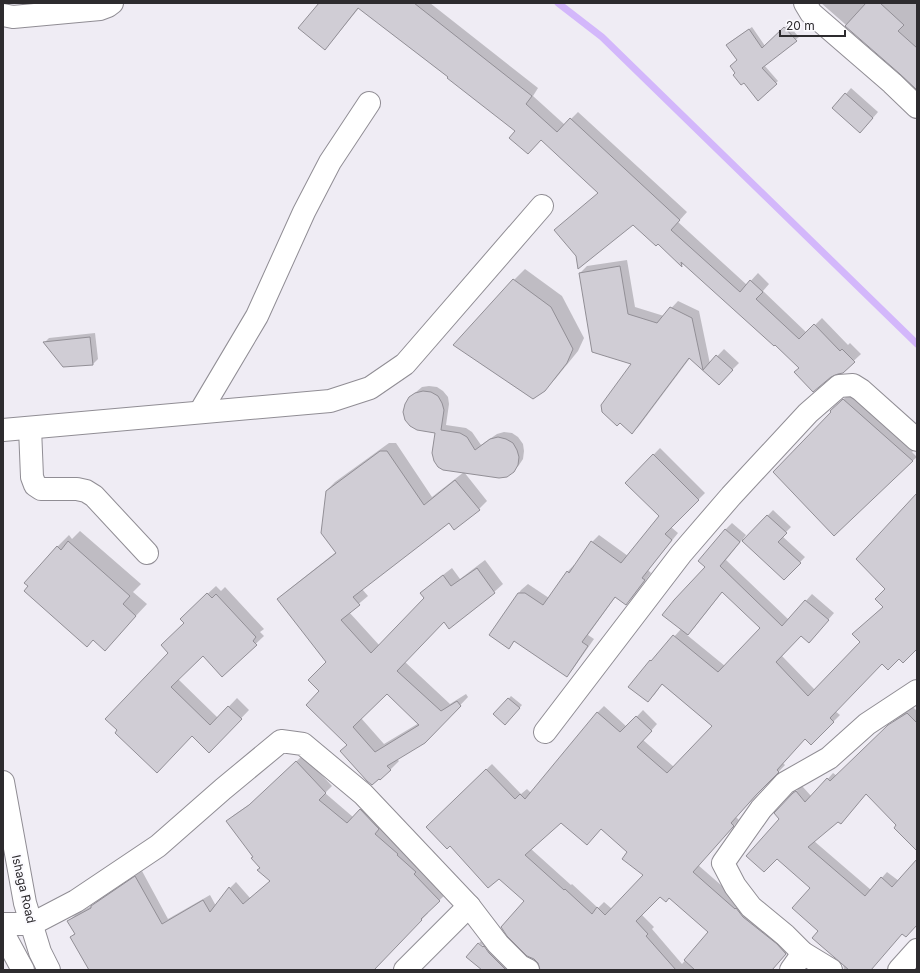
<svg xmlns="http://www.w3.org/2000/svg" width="920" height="973" viewBox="0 0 920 973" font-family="Inter,sans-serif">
	<rect width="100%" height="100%" fill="#efecf4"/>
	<!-- shadow -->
	<g fill="#0003" fill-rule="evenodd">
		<path d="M320 3H430L538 88 533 96 565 125 578 112 687 212 678 222 747 285 758 273 769 284 763 291 807 333 822 318 848 345 850 343 861 354 842 372 800 368 775 344 684 263 682 265 658 243 633 223 541 139 517 131 449 77 359 8 332 41 325 49Z"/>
		<path d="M821 3H917V88L901 73Z"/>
		<path d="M788 25 799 37 764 65 778 81 758 99 737 73 738 60 730 42 752 27 765 46Z"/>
		<path d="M851 88 878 112 866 126 846 94Z"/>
		<path d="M627 260 635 307 664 316 678 301 699 311 710 364 724 349 739 363 718 384 690 358 639 426 632 433 633 363 580 273 587 266Z"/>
		<path d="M525 269 562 296 584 338 578 351 556 378 544 390 514 280Z"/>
		<path d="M95 333 98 359 93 364 64 366 44 343 49 338Z"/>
		<path d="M429 386 437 387 443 391 448 397 449 404 446 425 466 428 472 432 481 445 497 434 504 432 512 433 518 437 523 444 524 451 523 459 519 465 513 471 464 472 487 501 479 509 449 522 362 589 368 596 349 612 380 646 426 598 422 593 430 585 452 568 460 579 485 560 503 584 494 592 449 627 444 621 405 662 450 704 466 694 468 697 425 742 397 759 399 761 390 770 348 745 321 690 328 662 278 599 287 591 336 552 326 491 335 482 389 443H396L432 497 464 472 436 433 409 398 422 387ZM387 693 419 723 384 744 361 718Z"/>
		<path d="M850 394 914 450 912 452 917 457 910 463 832 412 837 404Z"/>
		<path d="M660 448 705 493 671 527 678 533 648 570 651 573 633 597 626 604 616 596 588 635 594 639 573 669 567 676 515 641 508 647 490 635 521 590 528 584 549 598 567 572 574 565 575 566 592 542 599 535 628 556 660 516 626 483Z"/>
		<path d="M917 495V648L899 658 882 663 835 711 840 715 833 722 805 738 783 763 785 765 736 817 739 820 698 865 792 947 771 970H541L526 901 499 877 450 845 427 827 492 764 521 794 527 789 531 793 597 713 604 706 627 727 643 710 657 724 643 740 674 767 713 726 662 684 655 694 648 701 658 655 681 629 706 567 725 530 732 523 746 535 743 539 744 540 773 510 791 527 782 536 805 557 784 579 742 540 726 560 789 620 812 594 834 613 815 635H801L782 656 815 690 861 642 860 628 884 606 886 589ZM723 591 761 628 725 666 687 635 694 628ZM561 822 601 828 629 851 644 875 612 909 604 902 598 908 572 884 571 885 531 849ZM660 896 669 897 710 932 682 964 652 929 654 927 642 915Z"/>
		<path d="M80 531 141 584 133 592 147 604 105 649 30 586 57 547 69 535 72 539Z"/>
		<path d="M216 586 221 591 225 587 264 629 260 632 264 636 222 676 203 655 178 679 218 718 237 698 249 710 209 752 192 735 165 763 169 653 185 623 189 611Z"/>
		<path d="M511 696 522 705 508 721 495 714Z"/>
		<path d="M913 707 916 710 917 709V850L897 825 867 793 846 817 838 820 814 841 871 890 887 872 899 881 917 860V924L902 933 870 970H844L843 963 820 931 812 888 780 819 794 794 800 787 802 786 812 797 833 773 837 776 895 720Z"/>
		<path d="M303 755 332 786 325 793 353 817 367 803 446 894 427 912 428 913 373 970H90L71 937 75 933 69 921 75 915 93 905 98 900 142 871 168 919 210 895 216 906 230 888 236 882 250 898 271 881 228 821 234 815 257 799Z"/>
		<path d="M485 937 520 970H484L487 951 488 949 479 943Z"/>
	</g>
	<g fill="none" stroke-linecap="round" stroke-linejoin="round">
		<!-- stream -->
		<path stroke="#d3b7fb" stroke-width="7" d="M558 3 602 37 917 344"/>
	</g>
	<!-- building -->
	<g fill="#d0cdd5" stroke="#928f96" fill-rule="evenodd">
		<path d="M319 3H414L532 96 526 104 557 132 570 118 680 220 671 230 740 292 750 280 763 292 756 299 799 339 814 324 840 351 842 349 855 362 843 373 838 374 831 377 813 392 794 372 799 368 775 345 774 346 681 262 682 267 658 244 656 246 633 225 578 269 576 256 554 230 598 193 541 140 528 154 509 138 515 131 447 78 448 77 358 8 325 50 298 28Z"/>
		<path d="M866 3H880L904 25 898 31 917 48V90L900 74 845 26Z"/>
		<path d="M784 27 797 41 762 68 777 84 758 101 744 83 741 85 733 75 735 73 730 66 737 60 726 45 749 29 762 48Z"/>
		<path d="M845 93 873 118 860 133 832 108Z"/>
		<path d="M620 266 628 314 657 323 670 307 692 318 703 370 716 355 733 370 719 385 689 358 632 434 620 423 617 426 602 412 601 405 631 364 592 352 579 273Z"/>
		<path d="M513 279 551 307 573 349 567 363 545 391 533 399 453 345Z"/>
		<path d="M90 337 93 365 63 367 43 342Z"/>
		<path d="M423 391 431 392 438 396 442 403 444 410 441 430 460 433 467 437 475 450 490 439 498 437 506 439 513 443 517 450 519 457 518 465 514 472 507 477 499 478 443 470 438 467 434 461 432 453 435 433 417 430 410 426 405 420 403 412 405 404 409 397 415 393Z"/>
		<path d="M843 399 913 461 834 536 773 472 831 412 830 411Z"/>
		<path d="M380 451H387L424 505 455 480 480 510 454 530 449 523 353 597 360 605 341 620 371 653 424 598 420 593 443 575 451 586 477 568 495 593 449 629 444 622 397 671 441 711 457 701 461 706 425 743 387 766 391 770 380 780 379 779 372 785 367 781 340 751 347 745 306 705 319 691 308 680 326 662 277 599 336 553 321 533 326 491ZM387 694 419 725 375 752 353 727Z"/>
		<path d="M653 454 699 500 665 534 672 540 642 578 645 580 626 605 615 597 582 642 588 646 567 677 514 641 509 649 489 635 518 593H525L543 605 567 571 569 573 591 541 621 563 659 516 625 483Z"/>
		<path d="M917 493V649L903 663 899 659 888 670 882 664 830 718 834 722 811 745 805 739 777 770 779 772 757 794 731 823 734 826 733 827 693 872 735 909 736 908 743 917 777 944 786 954 772 970H695L684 960 708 932 669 898 666 902 660 897 636 921 648 934 646 936 676 970H540L538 963 534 959 527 956 507 936 501 927 524 901 499 879 488 888 450 846 447 849 426 827 486 769 515 799 520 794 525 799 597 712 620 732 636 716 652 731 637 747 667 773 712 726 662 684 648 702 628 687 650 660 651 661 673 635 718 672 760 628 722 592 688 635 662 615 674 600 705 567 698 561 725 529 740 542 720 566 782 626 805 600 829 620 809 643 801 636 776 662 808 696 860 642 852 634 883 607 875 599 885 589 856 559ZM561 823 587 845 601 829 627 852 622 859 643 875 605 915 597 907 592 914 565 889 564 890 525 855Z"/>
		<path d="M767 515 787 533 778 542 801 563 784 580 742 541Z"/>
		<path d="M68 541 130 596 123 604 136 616 105 651 93 640 87 647 24 591 28 586 24 583 57 546 61 550Z"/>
		<path d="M207 593 212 598 216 594 256 637 253 641 257 645 222 677 203 656 171 687 210 725 228 706 242 719 209 753 192 736 157 773 115 733 117 730 105 719 168 653 161 645 184 623 180 619Z"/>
		<path d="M508 698 520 708 505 725 493 714Z"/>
		<path d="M907 713 917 723V851L894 828 896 825 866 794 841 824 838 822 808 847 865 896 881 877 892 887 917 859V925L906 937 902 934 871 970H849L812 938 818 931 792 908 810 888 777 859 764 872 746 856 779 819 774 813 793 793 796 791 805 802 827 778 830 781 888 725Z"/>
		<path d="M296 761 326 793 319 800 347 823 360 809 379 829 375 834 398 854 397 855 416 872 414 874 440 901 421 919 422 920 374 970H89L70 937 75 934 67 921 91 908V906L135 876 162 924 203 900 210 912 229 887 243 904 270 881 257 870 260 868 251 858 253 857 226 821 249 805Z"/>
		<path d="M478 943 483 947 484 946 489 953 506 970H482L466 957Z"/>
	</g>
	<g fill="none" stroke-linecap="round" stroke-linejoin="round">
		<defs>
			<g id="minor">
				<path d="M805 3 811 13 892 83 917 107"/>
				<path d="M3 15 13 17 100 9 108 6 112 3"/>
				<path d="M200 412 257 316 304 212 330 162 369 103"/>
				<path d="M30 428 32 477 35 485 41 489H77L86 491 94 496 147 553"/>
				<path d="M3 430 330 401 370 388 405 364 542 206"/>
				<path d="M545 732 681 554 731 496 808 413 839 386 853 385 861 390 917 440"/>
				<path d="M3 924H32L76 901 158 846 223 789 281 741 303 744 363 794 469 906 498 944 520 966 528 970"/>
				<path d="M405 970 469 906"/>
				<path d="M791 970 803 953"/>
				<path d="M831 970 803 953 785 935 751 907 735 886 723 863 761 809 785 783 829 758 867 724 917 691"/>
				<path d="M899 970 917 950"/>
			</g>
			<g id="major">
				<path d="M3 782 25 903 40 952 49 970"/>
				<path d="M3 933 23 970"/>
			</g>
		</defs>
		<!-- minor casing -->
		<use href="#minor" stroke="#908d94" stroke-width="24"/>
		<!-- major casing -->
		<use href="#major" stroke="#908d94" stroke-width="24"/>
		<!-- minor -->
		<use href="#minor" stroke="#fff" stroke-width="22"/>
		<!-- major -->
		<use href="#major" stroke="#fff" stroke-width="22"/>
	</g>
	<g text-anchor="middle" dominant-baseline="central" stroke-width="4" stroke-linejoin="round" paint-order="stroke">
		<!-- street labels -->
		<g font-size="12" fill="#2d2b2e" stroke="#fbfafe">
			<text transform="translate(24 889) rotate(77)">Ishaga Road</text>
		</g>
	</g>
	<!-- border -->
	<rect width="920" height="973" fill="none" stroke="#2d2b2e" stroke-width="8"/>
	<!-- scale -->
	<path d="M780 30v6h65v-6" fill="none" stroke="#2d2b2e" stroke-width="2"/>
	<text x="786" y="30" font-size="12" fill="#2d2b2e" stroke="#fbfafe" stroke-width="3" paint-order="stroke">20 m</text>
</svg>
